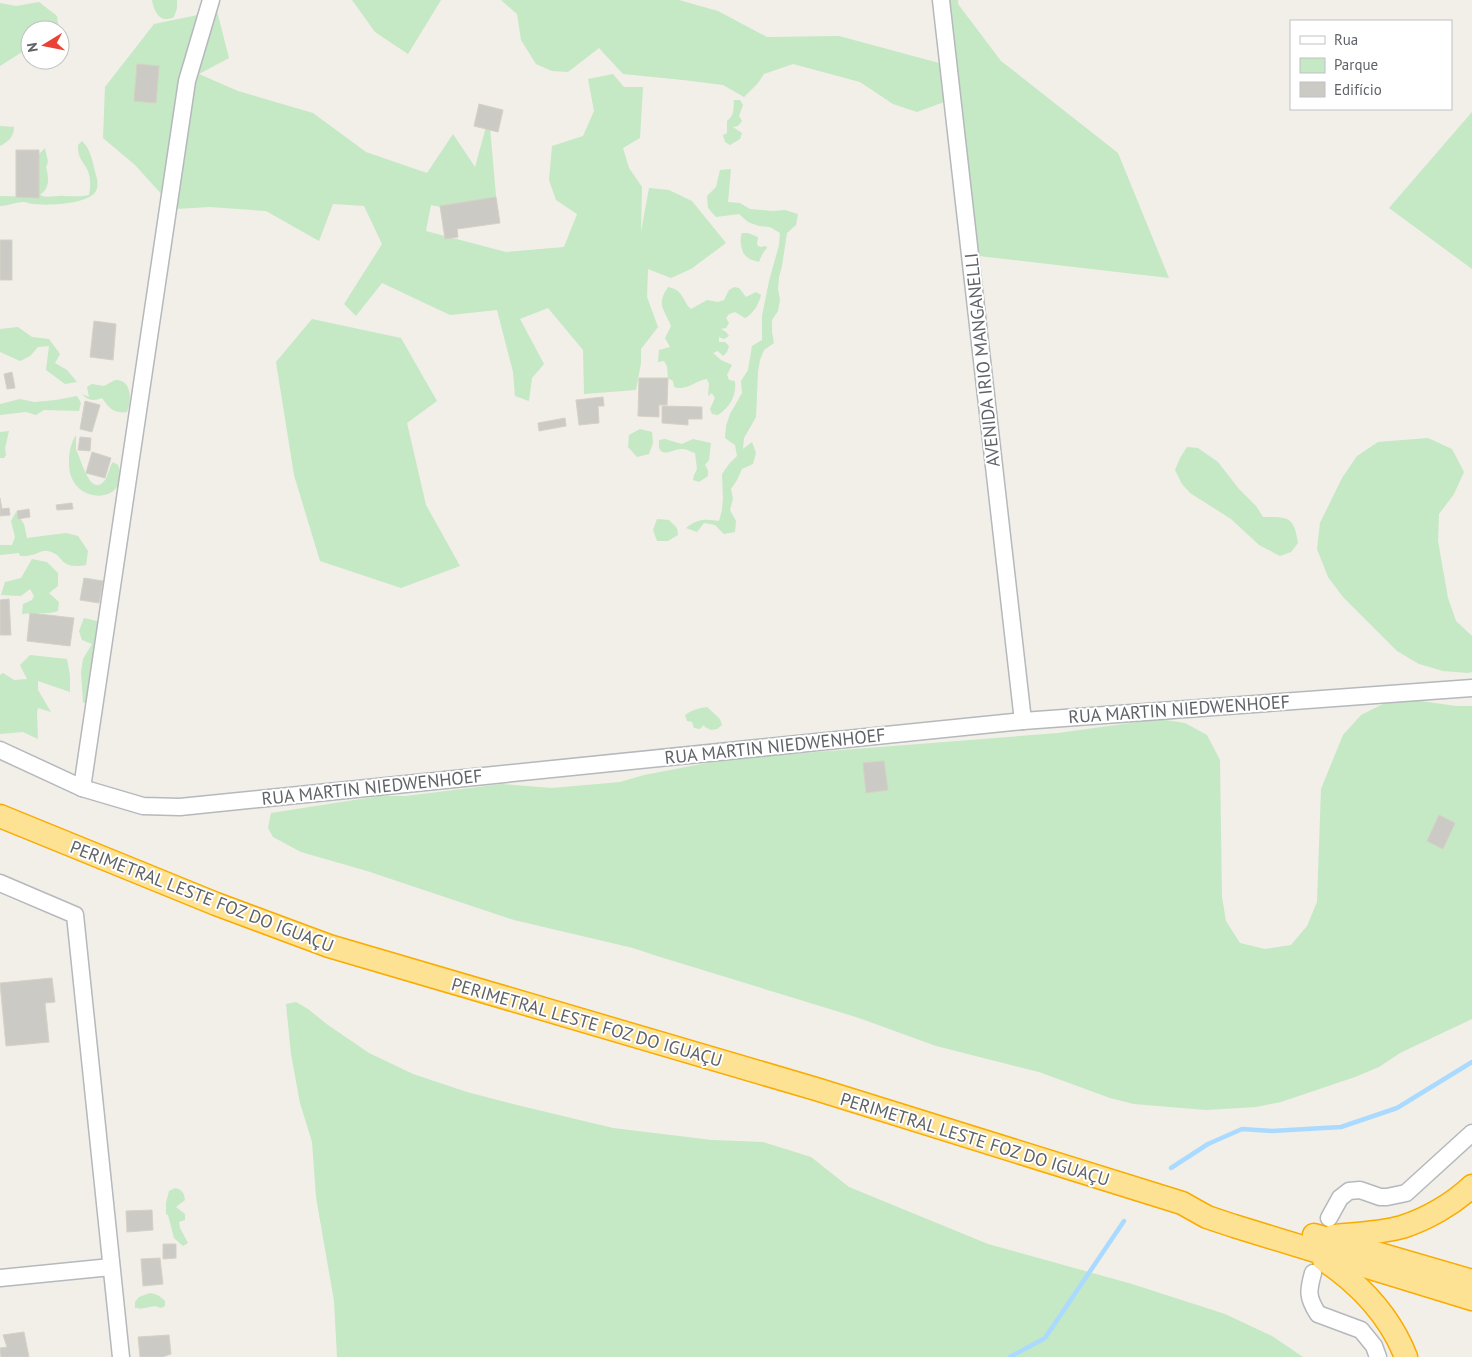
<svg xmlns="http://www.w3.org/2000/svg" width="1472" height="1357" viewBox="0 0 1472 1357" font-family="'PT Sans',sans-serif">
	<rect width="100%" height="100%" fill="#f1efe8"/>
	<!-- green -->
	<g fill="#c5e8c5">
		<path d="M152 0H177V8L174 17C160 24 154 12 152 0Z"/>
		<path d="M352 0H441L408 54 375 32Z"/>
		<path d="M501 0H679L718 11 767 37 839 36 939 63 944 102 917 112 893 104 860 82 793 64 764 74 758 83 744 97 723 85 683 80 623 74 599 48 568 72 552 71 536 64 521 40 517 14Z"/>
		<path d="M946 0H958V4L1001 61 1118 153 1169 278 979 256Z"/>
		<path d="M39 2 57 16 59 30H30V47L0 66V3L16 6Z"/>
		<path d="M217 11 229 58 199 74 238 91 313 113 366 152 427 173 453 134 475 167 489 116 498 219 431 205 426 231 506 252 564 247 577 214 556 200 549 180 552 146 583 136 594 111 588 79 613 74 624 87H643L640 138 623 148 629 168 642 187 641 232 649 188 669 190 692 201 726 243 691 269 671 278 648 269 647 297 658 327 641 349V363L636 390 584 394 583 350 548 308 520 319 544 364 532 378 529 401 515 396 513 372 497 310 450 315 382 283 356 316 344 304 382 244 364 206 333 204 319 241 266 211 210 207 175 209 135 165 103 138 105 87 154 24Z"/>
		<path d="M734 100H740L743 105 739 116 742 121 738 126 733 127 742 133 740 139 730 145 725 142 723 135 727 133V121C735 115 733 109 734 100Z"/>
		<path d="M1472 112V269L1389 208Z"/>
		<path d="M0 126 14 127C14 137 8 142 0 146Z"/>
		<path d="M82 141C90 148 93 162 95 172 97 178 99 185 96 191 90 204 47 206 34 204 30 204 27 202 23 202 15 202 8 206 0 206V196L39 197V193L37 185V156L45 148 48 162 46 167C49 178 50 188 40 195 48 199 56 195 64 196 73 196 80 197 89 195 91 187 91 175 86 167 80 158 78 156 78 145Z"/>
		<path d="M731 169 728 202 740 203 750 209 773 211 785 210 798 214 796 225 787 233 782 266 779 277 778 289 780 300 778 311 772 320V332L774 343 764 350 760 360 758 372 756 417 744 438 743 449 752 442 756 453 753 464 742 469 737 480 731 489 733 499 730 510 736 521 735 532 724 534 715 525 704 523 697 532 686 528C699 518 704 519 719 521L722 510 723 498 722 474 729 464 737 456 735 445 725 438 726 426 730 414 742 393 741 381 748 370 752 346 762 340V316L769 281 779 245 780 233 770 227 759 226 748 222 739 214 716 217 708 208 707 196 716 187 720 170Z"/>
		<path d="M742 233H748L758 237 757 244 758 246 761 247 766 246 767 248C764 251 760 258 759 262 756 261 750 260 747 257 741 253 739 239 742 233Z"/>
		<path d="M668 287C684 290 682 301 691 309L707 300 718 302 724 300 729 290 734 287 739 288 746 297 756 292 761 295C759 304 753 314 745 318L735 312 729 314 726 318 729 323 726 328 721 329 726 332 729 336 724 339 719 337V342H725L729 346 727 352 723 356 718 351 713 353 721 360 732 365 727 375 729 380 735 381C737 395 730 407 718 415L712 414 710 409 715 398 712 393 708 396 709 384 707 379C694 381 688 391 674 387L673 381 668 378 667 366 664 361 658 362 659 350 670 347 665 338 671 326C664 308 656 305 668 287Z"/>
		<path d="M312 319 401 338 437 401 407 423 426 505 460 566 401 588 320 561 294 475 276 362Z"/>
		<path d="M18 327 32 337 49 339 60 354 55 363 67 370 77 382 65 384 46 370 49 346 38 347 30 356 20 361 0 352V329Z"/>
		<path d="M115 380C132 379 132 401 127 412 114 414 109 408 102 398 94 401 88 401 82 394L89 397 87 387 92 384 104 386Z"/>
		<path d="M77 396 81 403 79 411 44 410 36 415 26 412 0 415V404L20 399 34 402 56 400Z"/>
		<path d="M640 429 652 432 653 443 649 454 637 457 628 447 629 435Z"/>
		<path d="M9 431 5 448 6 455 4 458H0V432Z"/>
		<path d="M76 435V450C80 455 90 500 105 480 109 474 109 467 113 462L118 465C133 505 67 508 69 461 69 453 71 442 76 435Z"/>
		<path d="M1428 438 1452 449 1464 472 1454 494 1439 514 1438 541 1448 598 1456 621 1472 636V672L1468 673 1443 671 1419 664 1397 651 1343 597 1328 577 1317 549 1320 523 1342 478 1357 456 1378 442Z"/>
		<path d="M665 439 682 444 693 439 711 443 709 460 705 465 708 470V476L699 482 693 480 694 475 697 469 695 453C691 452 687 449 683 449 673 448 657 462 659 440Z"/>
		<path d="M1187 447 1198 448 1218 462 1239 489 1256 506 1263 517C1288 517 1294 516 1298 543L1291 552 1280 556 1259 545 1231 519 1190 493 1182 484 1175 470 1180 458Z"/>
		<path d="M16 512 24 524 27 538 66 533 78 536 88 551 86 565C57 570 66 554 47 551 42 550 37 554 32 555 28 556 24 556 20 556L19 553 0 555V545H12L15 537 11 521Z"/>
		<path d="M657 519 669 520 677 528 678 535 668 541H657L653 530Z"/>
		<path d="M32 559 47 562 58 573V586L49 593 59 602 58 611C46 615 34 612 22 614L23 604 32 600 34 596 30 589 21 596 1 595 5 582 21 578Z"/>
		<path d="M84 618 97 621 102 646 100 660 92 665 97 681 92 701 83 703 81 672 83 659 92 644 82 640 79 631Z"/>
		<path d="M30 655 67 659 70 675V692L38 681V690L51 712 38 708 37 713 38 739 23 732 0 734V675L3 673 14 680 27 679 20 665Z"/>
		<path d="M1407 699 1456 706H1472V1019L1400 1053 1379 1067 1355 1077 1281 1102 1256 1107 1206 1110 1134 1104 1110 1098 1039 1072 936 1046 859 1018 657 956 633 948 514 920 367 871 301 852 273 837 268 828 271 813 380 796H406L502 784 552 788 620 782 644 775 728 759 1058 733 1159 719 1185 723 1207 735 1220 760 1222 897 1226 921 1240 943 1265 949 1291 945 1307 926 1317 902 1321 789 1343 735 1361 715 1383 704Z"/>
		<path d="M707 707 720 719 722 725 717 729 711 730 705 727 704 725 700 729 694 728 692 722 687 721 685 715C692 710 699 708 707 707Z"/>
		<path d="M296 1002 308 1009 328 1025 369 1053 413 1074 467 1092 517 1105 613 1128 712 1140 763 1142 811 1157 849 1187 988 1244 1132 1284 1225 1314 1272 1336 1303 1357H337L334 1301 316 1197 312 1142 300 1103 291 1054 286 1004Z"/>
		<path d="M175 1188C182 1190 184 1192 185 1200L176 1207 185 1214V1220L179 1222 180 1228 188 1243 183 1246 174 1238 168 1215 166 1214V1203L169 1191Z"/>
		<path d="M150 1293C157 1294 160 1296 165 1301V1306L161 1308 155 1306 139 1309V1308H135V1302L139 1297Z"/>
	</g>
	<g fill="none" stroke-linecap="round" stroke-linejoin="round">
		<!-- stream -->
		<g stroke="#aadaff" stroke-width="4.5">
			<path d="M1171 1168 1208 1144 1242 1129 1272 1131 1341 1127 1397 1108 1472 1062"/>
			<path d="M1010 1357 1045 1338 1124 1221"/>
		</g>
	</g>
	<!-- building -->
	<g fill="#cccac5" stroke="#d6d1c6">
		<path d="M137 64 159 66 156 103 134 101Z"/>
		<path d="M479 104 503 110 498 132 474 126Z"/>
		<path d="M16 150H39V198L16 197Z"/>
		<path d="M496 197 500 223 457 229 458 237 445 239 440 206Z"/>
		<rect x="0" y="240" width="12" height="40"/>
		<path d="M94 321 116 324 113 360 90 357Z"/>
		<path d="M12 372 15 388 7 389 4 374Z"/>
		<path d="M639 378H668L667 405H659V417L638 416Z"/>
		<path d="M603 397 604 406H598L599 423 579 425 576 400Z"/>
		<path d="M85 401 100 405 92 432 80 429Z"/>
		<path d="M662 406 702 407V419H688V425L662 423Z"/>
		<path d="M565 418 566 426 539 431 538 423Z"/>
		<path d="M80 437 91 438 90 451 78 450Z"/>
		<path d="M92 452 111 458 105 478 86 473Z"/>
		<path d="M0 498 2 509 9 508 10 515 0 516Z"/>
		<path d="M72 503 73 509 57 510 56 505Z"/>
		<path d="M29 509 30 517 18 519 17 511Z"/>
		<path d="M84 578 103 581 99 603 80 600Z"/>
		<path d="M9 599 11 635H0V600Z"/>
		<path d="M30 613 74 618 70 646 27 641Z"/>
		<path d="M884 761 888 790 866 793 863 763Z"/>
		<path d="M1439 815 1455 823 1443 849 1427 841Z"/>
		<path d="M52 978 55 1002 45 1003 49 1042 6 1046 0 983Z"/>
		<path d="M152 1210 153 1230 127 1232 126 1211Z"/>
		<path d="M163 1244H176V1258L163 1259Z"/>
		<path d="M160 1258 163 1284 143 1286 141 1259Z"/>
		<path d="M24 1332 29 1357H1L0 1348 7 1347 3 1335Z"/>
		<path d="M169 1335 171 1354 162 1357H140L138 1337Z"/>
	</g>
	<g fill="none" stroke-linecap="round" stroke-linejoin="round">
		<defs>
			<g id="minor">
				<path d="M941 0 1023 721"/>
				<path d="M0 750 82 788 143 806 180 807 1023 721 1472 688"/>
				<path d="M82 788 187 81 211 0"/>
				<path d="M0 883 75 915 121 1357"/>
				<path d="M1329 1218 1340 1198 1349 1191 1360 1190 1380 1197H1387L1406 1193 1472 1133"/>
				<path d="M1313 1273C1308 1291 1307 1297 1318 1314L1361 1330 1374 1346 1378 1357"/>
				<path d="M0 1278 111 1267"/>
			</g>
			<g id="highway">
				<path d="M0 816 216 904 329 946 816 1089 1182 1203 1207 1217 1234 1226 1472 1299"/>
				<path d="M1314 1235 1472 1281"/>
				<path d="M1333 1236C1355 1234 1380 1233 1402 1227 1427 1219 1453 1204 1472 1186"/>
				<path d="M1324 1260C1361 1285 1390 1316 1406 1357"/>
			</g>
		</defs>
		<!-- minor casing -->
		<use href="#minor" stroke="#b5b8bc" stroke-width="19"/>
		<!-- highway casing -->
		<use href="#highway" stroke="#f9ab00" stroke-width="25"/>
		<!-- minor -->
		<use href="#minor" stroke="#fff" stroke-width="16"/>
		<!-- highway -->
		<use href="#highway" stroke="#fde293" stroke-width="22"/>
	</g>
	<g text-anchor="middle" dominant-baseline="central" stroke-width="4" stroke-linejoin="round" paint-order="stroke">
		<!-- street labels -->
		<g font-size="18" fill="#5f6368" stroke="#fff">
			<text transform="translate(982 360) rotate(-96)">AVENIDA IRIO MANGANELLI</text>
			<text transform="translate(1179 709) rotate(-4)">RUA MARTIN NIEDWENHOEF</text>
			<text transform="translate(775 746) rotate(-6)">RUA MARTIN NIEDWENHOEF</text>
			<text transform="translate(372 787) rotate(-6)">RUA MARTIN NIEDWENHOEF</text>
			<text transform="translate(202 896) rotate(21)">PERIMETRAL LESTE FOZ DO IGUAÇU</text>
			<text transform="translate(587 1022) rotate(16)">PERIMETRAL LESTE FOZ DO IGUAÇU</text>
			<text transform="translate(975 1139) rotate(17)">PERIMETRAL LESTE FOZ DO IGUAÇU</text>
		</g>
	</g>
	<!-- legend -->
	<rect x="1290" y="20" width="162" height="90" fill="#ffffff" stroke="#bfc1c3"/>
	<rect x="1300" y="36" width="25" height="8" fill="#ffffff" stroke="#bfc1c3"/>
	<text x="1334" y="45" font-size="15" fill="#5f6368">Rua</text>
	<rect x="1300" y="58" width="25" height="15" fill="#c5e8c5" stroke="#bfc1c3"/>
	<text x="1334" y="70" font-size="15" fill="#5f6368">Parque</text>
	<rect x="1300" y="82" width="25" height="15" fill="#cccac5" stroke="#bfc1c3"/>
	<text x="1334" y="95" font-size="15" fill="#5f6368">Edifício</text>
	<!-- north arrow -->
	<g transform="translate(45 45) rotate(260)"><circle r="24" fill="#ffffff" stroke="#bfc1c3"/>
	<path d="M0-4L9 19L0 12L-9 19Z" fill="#ea4335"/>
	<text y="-8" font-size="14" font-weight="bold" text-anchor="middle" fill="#5f6368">N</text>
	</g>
</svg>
